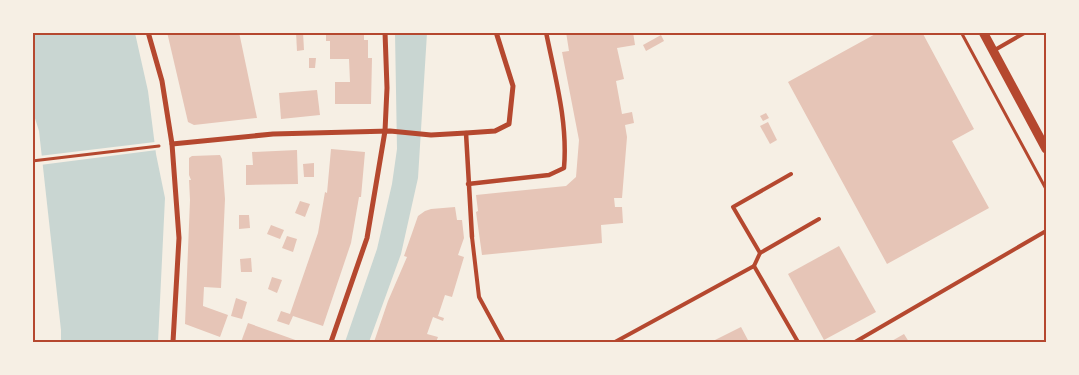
<svg xmlns="http://www.w3.org/2000/svg" width="1079" height="375" viewBox="0 0 1079 375" font-family="'Public Sans',sans-serif">
	<rect width="100%" height="100%" fill="#f6efe4"/>
	<!-- water -->
	<g fill="#c9d6d2">
		<path d="M32 33H135L148 91 156 154 165 198 158 342H61V330L39 131 33 112Z"/>
		<path d="M395 33H427L418 178 401 254 369 342H345L377 249 392 184 397 149Z"/>
	</g>
	<!-- pier -->
	<path fill="#f6efe4" d="M155 142 157 150 40 165 39 156Z"/>
	<!-- building -->
	<g fill="#e6c5b7">
		<path d="M167 32H239L257 118 194 125 188 122Z"/>
		<path d="M296 32H303L304 50 297 51Z"/>
		<path d="M326 32H364V40H368V58H372L371 104H335V82H350L349 59H330V41H326Z"/>
		<path d="M566 32H633L635 45 617 48 624 79 616 81 622 114 632 112 634 123 625 125 627 137 622 198H614L615 207H622L623 223 601 225 602 243 482 255 476 212 478 211 476 195 566 186 576 177 579 140 562 52 569 51Z"/>
		<path d="M879 32H922L974 129 952 141 989 208 887 264 788 82Z"/>
		<path d="M661 35 664 41 646 51 643 45Z"/>
		<path d="M309 58H316L315 68H309Z"/>
		<path d="M317 90 320 115 281 119 279 93Z"/>
		<path d="M766 113 769 118 763 121 760 116Z"/>
		<path d="M768 122 777 140 770 144 760 126Z"/>
		<path d="M331 149 365 152 361 197H359L351 243 323 326 293 316 289 325 277 321 281 311 290 314 318 233 325 192 327 193Z"/>
		<path d="M297 150 298 184 246 185V165H253L252 152Z"/>
		<path d="M220 155 222 159 225 199 221 288 204 287 203 306 228 315 220 337 185 324 190 200 189 180H191L189 175V158L192 156Z"/>
		<path d="M314 163V177H304L303 164Z"/>
		<path d="M300 201 310 204 305 217 295 213Z"/>
		<path d="M455 207 457 220H462L464 238 458 255 464 257 452 297 445 295 438 316 444 318 443 321 433 317 427 334 438 337 436 342H374L388 301 407 257 404 256 418 216 425 211 431 209Z"/>
		<path d="M239 215H249L250 228 239 229Z"/>
		<path d="M271 225 284 230 280 239 267 234Z"/>
		<path d="M287 236 297 239 293 252 282 248Z"/>
		<path d="M839 246 876 312 824 340 788 274Z"/>
		<path d="M251 258 252 272H241L240 259Z"/>
		<path d="M272 277 282 280 277 293 268 289Z"/>
		<path d="M236 298 247 302 242 319 231 316Z"/>
		<path d="M248 323 301 342H241Z"/>
		<path d="M741 327 749 342H711Z"/>
		<path d="M904 334 909 342H890Z"/>
	</g>
	<g fill="none" stroke-linecap="round" stroke-linejoin="round">
		<!-- path -->
		<g stroke="#b5482f" stroke-width="3">
			<path d="M961 32 1046 189"/>
			<path d="M32 161 159 146"/>
		</g>
		<!-- service -->
		<g stroke="#b5482f" stroke-width="4">
			<path d="M993 51 1026 32"/>
			<path d="M472 237 479 297 503 341"/>
			<path d="M760 253 733 207 791 174"/>
			<path d="M754 266 760 253 819 219"/>
			<path d="M615 342 754 266 798 342"/>
			<path d="M855 342 1046 231"/>
		</g>
		<!-- pedestrian -->
		<g stroke="#b5482f" stroke-width="4.5">
			<path d="M466 133 472 237"/>
			<path d="M468 184 549 175 564 168C568 122 555 77 546 32"/>
		</g>
		<!-- minor -->
		<g stroke="#b5482f" stroke-width="5">
			<path d="M148 32 162 81 172 144 179 238 173 342"/>
			<path d="M172 144 273 134 390 131 431 135 466 133 495 131 509 124 513 86 496 32"/>
			<path d="M331 342 367 238 385 131 387 88 385 32"/>
		</g>
		<!-- tertiary -->
		<path stroke="#b5482f" stroke-width="9" d="M983 32 1046 149"/>
	</g>
	<!-- border -->
	<rect width="1079" height="375" fill="none" stroke="#f6efe4" stroke-width="68"/>
	<rect x="34" y="34" width="1011" height="307" fill="none" stroke="#b5482f" stroke-width="2"/>
</svg>
